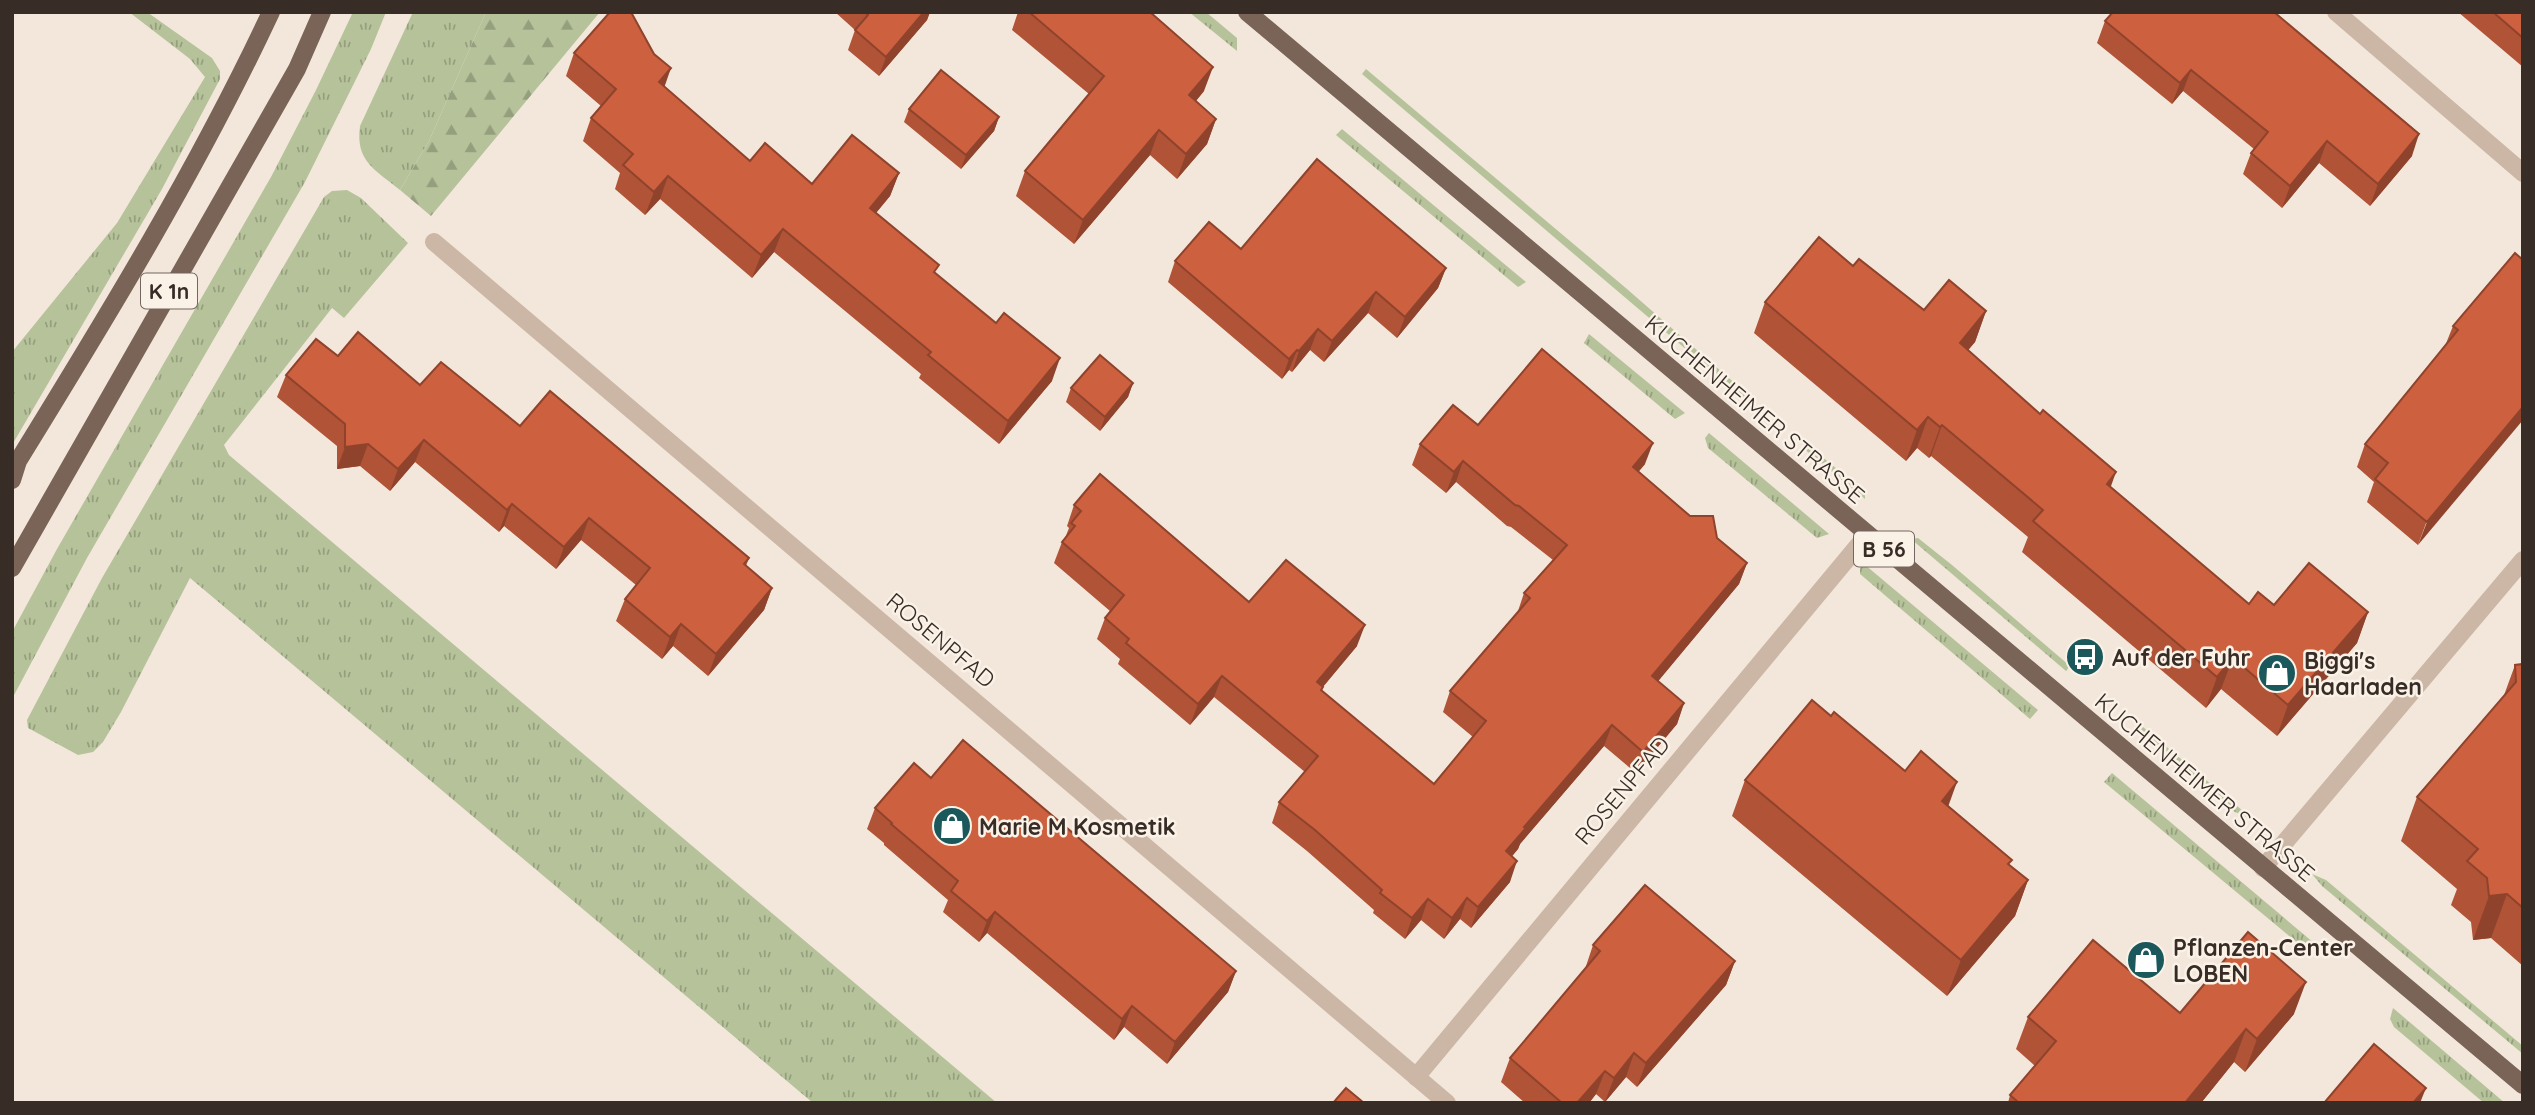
<svg xmlns="http://www.w3.org/2000/svg" width="2535" height="1115" viewBox="0 0 2535 1115" font-family="Quicksand,sans-serif">
	<defs>
		<pattern id="grass-tufts" width="24" height="20" patternUnits="userSpaceOnUse" patternTransform="scale(1.75)"><rect width="24" height="20" fill="#b6c39a"/><path d="M3 7l-1-3M5 7V3M7 7l1-3M15 17l-1-3M17 17v-4M19 17l1-3" fill="none" stroke="#959f7e"/></pattern>
		<pattern id="forest-firs" width="22" height="20" patternUnits="userSpaceOnUse" patternTransform="scale(1.75)"><rect width="22" height="20" fill="#b6c39a"/><path d="M5 1l3.5 6h-7zM16 11l3.5 6h-7z" fill="#959f7e"/></pattern>
	</defs>
	<rect width="100%" height="100%" fill="#f3e7db"/>
	<!-- grass -->
	<g fill="url(#grass-tufts)">
		<path d="M129 12H147L212 58 220 71V79L162 189 12 445V352L117 223 205 77 190 59Z"/>
		<path d="M353 12H386L371 49 305 182 87 558 12 699V632L57 549 271 177 316 90Z"/>
		<path d="M413 12H486L429 141 400 190C376 170 355 162 360 126Z"/>
		<path d="M1189 12H1206L1237 38V51Z"/>
		<path d="M1366 69 1627 289 1754 400V407L1362 74Z"/>
		<path d="M1342 129 1526 282 1518 287 1336 135Z"/>
		<path d="M347 190 361 198 408 243 344 318 332 308 224 445 229 455 997 1103H813L190 578 121 712 103 742 93 752 78 755 28 728 27 720 102 578 324 197 332 191Z"/>
		<path d="M1589 334 1685 413 1675 419 1584 343Z"/>
		<path d="M1709 433 1829 534 1817 538 1708 448 1705 438Z"/>
		<path d="M1809 446 1865 492V499L1803 448Z"/>
		<path d="M1918 538 1952 565 2070 666 2066 671 1911 539Z"/>
		<path d="M1864 564 2038 710 2030 719 1860 574V568Z"/>
		<path d="M2143 727 2243 811 2247 817 2235 812 2141 734 2139 732Z"/>
		<path d="M2112 773 2320 948 2306 950 2104 782Z"/>
		<path d="M2312 874 2326 880 2523 1046V1054L2322 886Z"/>
		<path d="M2393 1008 2505 1103H2484L2394 1027 2390 1019Z"/>
	</g>
	<!-- forest -->
	<path fill="url(#forest-firs)" d="M486 12H600L431 216 400 190 429 141Z"/>
	<g fill="none" stroke-linecap="round" stroke-linejoin="round">
		<!-- minor -->
		<g stroke="#ccb7a6" stroke-width="18">
			<path d="M2336 12 2523 173"/>
			<path d="M434 242 1447 1103"/>
			<path d="M2263 868 2523 560"/>
			<path d="M1416 1077 1867 535"/>
		</g>
		<!-- primary -->
		<g stroke="#7a6357" stroke-width="18">
			<path d="M1247 12 2523 1085"/>
			<path d="M12 480 18 461C108 315 198 168 271 12"/>
			<path d="M12 568 297 69 322 12"/>
		</g>
	</g>
	<!-- wall -->
	<g fill="#b05336">
		<path d="M835 12H930L927 20 879 76 848 50 855 30Z"/>
		<path d="M1018 12H1150L1204 91 1196 101 1216 119 1207 144 1177 179 1150 155 1074 244 1016 196 1025 171 1089 94 1012 30Z"/>
		<path d="M2458 12H2523V67Z"/>
		<path d="M2105 21 2412 156 2370 206 2319 163 2282 208 2243 174 2251 153 2254 149 2183 91 2172 104 2097 43Z"/>
		<path d="M574 53 664 87 750 161 812 184 899 173 890 196 876 213 936 274 1052 381 999 444 919 378 921 374 774 252 752 278 660 199 645 215 615 189 620 173 583 141 591 118 601 106 566 76Z"/>
		<path d="M909 109 999 117 994 131 961 169 904 122Z"/>
		<path d="M1241 249 1446 268 1438 288 1397 338 1368 313 1324 362 1310 350 1292 372 1289 370 1282 379 1168 282 1175 261Z"/>
		<path d="M2523 260 2418 545 2367 502 2374 482 2357 467 2365 444 2445 346 2453 326Z"/>
		<path d="M1853 266 1924 310 1986 311 1975 342 1968 350 2111 487 2249 604 2274 605 2368 612 2357 643 2277 736 2221 689 2206 708 2022 552 2028 537 1931 456 1929 458 1917 448 1906 461 1754 333 1765 302Z"/>
		<path d="M338 356 420 385 520 426 749 558 746 566 772 588 764 610 708 676 673 646 662 659 616 621 625 599 636 585 581 540 556 569 504 526 499 532 415 462 390 491 360 466 337 469V446L277 397 286 375Z"/>
		<path d="M1133 383 1128 397 1100 431 1066 402 1071 388Z"/>
		<path d="M1478 425 1645 464 1638 472 1747 563 1739 584 1658 681 1684 703 1677 724 1636 773 1604 746 1520 844 1518 849 1512 856 1510 882 1471 928 1460 919 1444 939 1421 920 1405 939 1373 913 1374 910 1307 851 1272 823 1279 802 1305 772 1214 697 1190 725 1118 664 1120 659 1097 639 1105 618 1110 611 1054 563 1062 542 1065 538 1069 528 1067 526 1074 505 1249 602 1357 646 1323 687 1322 691 1434 784 1473 737 1443 712 1450 691 1517 614 1524 593 1553 560 1511 527 1507 526 1456 482 1446 493 1412 465 1420 444Z"/>
		<path d="M2523 664V966L2491 938 2473 940 2471 922 2451 905 2457 889 2401 841 2417 797 2503 698 2515 665Z"/>
		<path d="M1831 716 1948 806 2010 865 2028 880 2015 916 1947 996 1732 816 1745 780Z"/>
		<path d="M931 778 1236 971 1228 992 1167 1064 1124 1027 1114 1040 987 933 979 942 943 912 948 900 884 845V843L867 829 875 808Z"/>
		<path d="M1593 945 1735 961 1726 985 1637 1087 1626 1077 1605 1102 1596 1094 1589 1103H1525L1501 1082 1510 1058 1585 969Z"/>
		<path d="M2180 1013 2294 1014 2245 1072 2234 1062 2201 1103H2008L2010 1095 2035 1066 2016 1049 2028 1017Z"/>
	</g>
	<!-- shaded-wall -->
	<g fill="#90432c">
		<path d="M924 12H930L927 20 879 76 886 57Z"/>
		<path d="M1213 67 1204 91 1180 120 1189 95Z"/>
		<path d="M671 68 663 91 659 82Z"/>
		<path d="M2191 70 2183 91 2172 104 2180 83Z"/>
		<path d="M999 117 994 131 961 169 966 155Z"/>
		<path d="M1216 119 1207 144 1177 179 1186 154Z"/>
		<path d="M1159 130 1150 155 1074 244 1083 220Z"/>
		<path d="M2419 134 2412 156 2370 206 2378 184Z"/>
		<path d="M2327 141 2319 163 2282 208 2290 186Z"/>
		<path d="M899 173 890 196 861 231 870 208Z"/>
		<path d="M668 176 660 199 645 215 654 192Z"/>
		<path d="M783 229 774 252 752 278 761 255Z"/>
		<path d="M1446 268 1438 288 1397 338 1405 317Z"/>
		<path d="M1376 292 1368 313 1324 362 1332 341Z"/>
		<path d="M1986 311 1975 342 1949 373 1960 343Z"/>
		<path d="M1318 329 1310 350 1292 372 1299 351Z"/>
		<path d="M1297 350 1289 370 1282 379 1289 359Z"/>
		<path d="M1060 358 1052 381 999 444 1008 421Z"/>
		<path d="M1133 383 1128 397 1100 431 1105 417Z"/>
		<path d="M2523 407V420L2418 545 2427 522Z"/>
		<path d="M1928 417 1917 448 1906 461 1917 430Z"/>
		<path d="M1942 425 1931 456 1929 458 1940 427Z"/>
		<path d="M424 440 415 462 390 491 398 469Z"/>
		<path d="M1653 443 1645 464 1625 488 1633 467Z"/>
		<path d="M368 444 360 466 337 469 345 447Z"/>
		<path d="M1463 461 1456 482 1446 493 1454 472Z"/>
		<path d="M2116 472 2105 503 2107 484Z"/>
		<path d="M512 504 504 526 499 532 507 510Z"/>
		<path d="M589 518 581 540 556 569 564 547Z"/>
		<path d="M1747 563 1739 584 1645 697 1652 676Z"/>
		<path d="M772 588 764 610 708 676 716 654Z"/>
		<path d="M2368 612 2357 643 2277 736 2288 705Z"/>
		<path d="M681 624 673 646 662 659 670 637Z"/>
		<path d="M1365 625 1357 646 1310 702 1317 682Z"/>
		<path d="M2233 658 2221 689 2206 708 2217 677Z"/>
		<path d="M1222 676 1214 697 1190 725 1198 704Z"/>
		<path d="M1684 703 1677 724 1636 773 1643 752Z"/>
		<path d="M1612 725 1604 746 1520 844 1518 849 1499 872 1506 851 1524 827Z"/>
		<path d="M1957 782 1944 818 1942 801Z"/>
		<path d="M1517 861 1510 882 1471 928 1478 907Z"/>
		<path d="M2028 880 2015 916 1947 996 1961 960Z"/>
		<path d="M2507 894 2491 938 2473 940 2489 896Z"/>
		<path d="M1467 898 1460 919 1444 939 1452 918Z"/>
		<path d="M1428 899 1421 920 1405 939 1412 918Z"/>
		<path d="M995 912 987 933 979 942 987 921Z"/>
		<path d="M1735 961 1726 985 1637 1087 1646 1063Z"/>
		<path d="M1236 971 1228 992 1167 1064 1175 1042Z"/>
		<path d="M2306 982 2294 1014 2245 1072 2257 1039Z"/>
		<path d="M1132 1006 1124 1027 1114 1040 1122 1019Z"/>
		<path d="M2246 1029 2234 1062 2201 1103H2185Z"/>
		<path d="M1634 1053 1626 1077 1605 1102 1614 1078Z"/>
		<path d="M1605 1071 1596 1094 1589 1103H1577Z"/>
		<path d="M2426 1088 2420 1103H2413Z"/>
	</g>
	<!-- building -->
	<g fill="#cd603f" stroke="#90432c" stroke-width="2">
		<path d="M610 12H631L654 54 671 68 659 82 750 161 765 143 812 184 852 135 899 173 870 208 939 265 934 272 996 323 1004 313 1060 358 1008 421 928 355 931 352 783 229 761 255 668 176 654 192 623 165 633 154 591 118 616 89 574 53Z"/>
		<path d="M865 12H924L886 57 855 30 868 15Z"/>
		<path d="M1029 12H1150L1213 67 1189 95 1216 119 1186 154 1159 130 1083 220 1025 171 1104 76Z"/>
		<path d="M2113 12H2274L2419 134 2378 184 2327 141 2290 186 2251 153 2268 132 2191 70 2180 83 2105 21Z"/>
		<path d="M2493 12H2523V38Z"/>
		<path d="M941 70 999 117 966 155 909 109Z"/>
		<path d="M1317 159 1446 268 1405 317 1376 292 1332 341 1318 329 1299 351 1297 350 1289 359 1175 261 1209 222 1241 249Z"/>
		<path d="M1819 237 1853 266 1859 259 1924 310 1949 280 1986 311 1960 343 2040 414 2043 410 2116 472 2107 484 2249 604 2258 592 2274 605 2309 563 2368 612 2288 705 2233 658 2217 677 2033 521 2043 510 1942 425 1940 427 1928 417 1917 430 1765 302Z"/>
		<path d="M2515 253 2523 260V407L2427 522 2375 479 2388 463 2365 444 2458 330 2453 326Z"/>
		<path d="M358 332 420 385 441 362 520 426 550 391 749 558 744 564 772 588 716 654 681 624 670 637 625 599 650 568 589 518 564 547 512 504 507 510 424 440 398 469 368 444 345 447V424L286 375 316 339 338 356Z"/>
		<path d="M1542 349 1653 443 1633 467 1690 516H1713L1717 538 1747 563 1652 676 1684 703 1643 752 1612 725 1524 827 1526 828 1506 851 1517 861 1478 907 1467 898 1452 918 1428 899 1412 918 1380 893 1382 890 1315 830 1279 802 1318 756 1222 676 1198 704 1126 643 1129 639 1105 618 1124 595 1062 542 1075 526 1071 523 1081 511 1074 505 1100 474 1249 602 1286 560 1365 625 1317 682 1323 687 1321 690 1434 784 1486 721 1450 691 1530 598 1524 593 1567 545 1519 506 1515 505 1463 461 1454 472 1420 444 1453 405 1478 425Z"/>
		<path d="M1100 355 1133 383 1105 417 1071 388Z"/>
		<path d="M2523 664V908L2507 894 2489 896 2487 878 2467 861 2478 849 2417 797 2516 682 2515 665Z"/>
		<path d="M1812 700 1831 716 1834 712 1905 771 1921 751 1957 782 1942 801 2012 860 2008 864 2028 880 1961 960 1745 780Z"/>
		<path d="M963 740 1236 971 1175 1042 1132 1006 1122 1019 995 912 987 921 951 891 958 881 891 824 892 823 875 808 914 763 931 778Z"/>
		<path d="M1645 885 1735 961 1646 1063 1634 1053 1614 1078 1605 1071 1577 1103H1562L1510 1058 1600 951 1593 945Z"/>
		<path d="M2248 932 2306 982 2257 1039 2246 1029 2185 1103H2019L2010 1095 2056 1041 2028 1017 2093 940 2180 1013Z"/>
		<path d="M2374 1044 2426 1088 2413 1103H2324Z"/>
		<path d="M1346 1088 1364 1103H1333Z"/>
	</g>
	<!-- icons -->
	<defs>
		<symbol id="bus-disc" viewBox="-11 -11 22 22"><circle r="9.5" fill="#1a585c" stroke="#faf2e7"/><path d="M-5-6H5V4H4V6H2V4H-2V6H-4V4H-5ZM-3.5-4V0h7V-4ZM-3.5 1.2v1.5H-2V1.2ZM2 1.2v1.5H3.5V1.2Z" fill="#fff"/></symbol>
		<symbol id="shop-disc" viewBox="-11 -11 22 22"><circle r="9.5" fill="#1a585c" stroke="#faf2e7"/><path d="M-5-2.5h2.3a2.7 3.5 0 0 1 5.4 0H5L5.5 6h-11ZM-1.5-2.5h3a1.5 2.3 0 0 0-3 0Z" fill="#fff"/></symbol>
	</defs>
	<g fill-rule="evenodd">
		<use href="#bus-disc" x="2063" y="635" width="44" height="44"/>
		<use href="#shop-disc" x="2255" y="651" width="44" height="44"/>
		<use href="#shop-disc" x="930" y="804" width="44" height="44"/>
		<use href="#shop-disc" x="2124" y="938" width="44" height="44"/>
	</g>
	<g text-anchor="middle" dominant-baseline="central" stroke-width="5" stroke-linejoin="round" paint-order="stroke">
		<!-- shield labels -->
		<g fill="#faf2e7" stroke="#726761" stroke-width="2">
			<rect x="141" y="273.5" width="56" height="35" rx="5"/>
			<rect x="1854" y="531.5" width="60" height="35" rx="5"/>
		</g>
		<g font-size="21" font-weight="bold" fill="#382c27">
			<text x="169" y="291">K 1n</text>
			<text x="1884" y="549">B 56</text>
		</g>
		<!-- street labels -->
		<g font-size="23" fill="#382c27" stroke="#faf2e7">
			<text transform="translate(1755 409) rotate(40)">KUCHENHEIMER STRASSE</text>
			<text transform="translate(941 640) rotate(40)">ROSENPFAD</text>
			<text transform="translate(2205 787) rotate(40)">KUCHENHEIMER STRASSE</text>
			<text transform="translate(1622 790) rotate(-50)">ROSENPFAD</text>
		</g>
		<!-- poi labels -->
		<g font-size="23" font-weight="bold" fill="#382c27" stroke="#faf2e7" text-anchor="start">
			<text x="2112" y="657">Auf der Fuhr</text>
			<text x="2304" y="660">Biggi's<tspan x="2304" dy="26">Haarladen</tspan></text>
			<text x="979" y="826">Marie M Kosmetik</text>
			<text x="2173" y="947">Pflanzen-Center<tspan x="2173" dy="26">LOBEN</tspan></text>
		</g>
	</g>
	<!-- border -->
	<rect width="2535" height="1115" fill="none" stroke="#382c27" stroke-width="28"/>
</svg>
